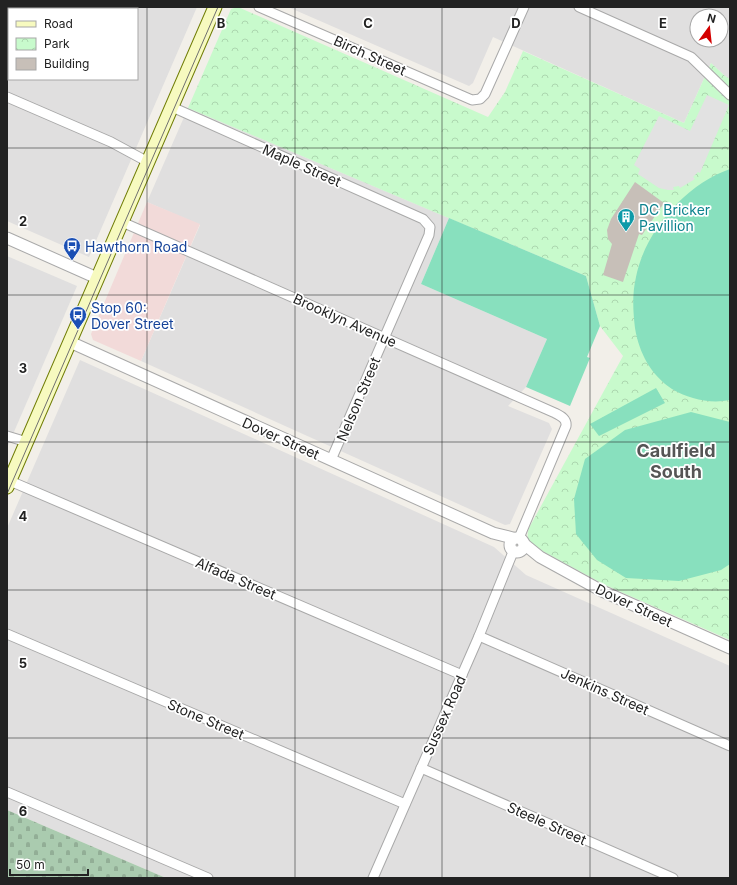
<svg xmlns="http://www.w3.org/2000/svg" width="737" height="885" viewBox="0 0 737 885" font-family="Inter,sans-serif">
	<defs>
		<pattern id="cemetery-stones" width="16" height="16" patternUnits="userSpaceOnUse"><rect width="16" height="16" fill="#aacbaf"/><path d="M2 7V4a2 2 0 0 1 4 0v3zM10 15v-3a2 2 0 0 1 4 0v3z" fill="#92ae96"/></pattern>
		<pattern id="park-crowns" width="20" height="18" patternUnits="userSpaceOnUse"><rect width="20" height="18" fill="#c8facc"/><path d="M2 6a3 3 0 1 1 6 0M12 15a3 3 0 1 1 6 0" fill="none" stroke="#acd6af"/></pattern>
	</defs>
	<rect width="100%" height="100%" fill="#f2efe9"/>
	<!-- residential -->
	<g fill="#e0dfdf" fill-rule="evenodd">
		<path d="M7 7H197L89 257 7 221ZM9 9H137V79H9Z"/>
		<path d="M288 7H730V79L725 76 711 63 684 123 493 37 473 83 469 86ZM697 16H721V40H697Z"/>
		<path d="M188 108 449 218 421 284 547 339 526 387 508 406 549 423 552 429 510 524 505 525 141 361 200 225 147 202Z"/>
		<path d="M7 256 77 286 7 448Z"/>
		<path d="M80 360 494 547 526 575 730 666V878H166L7 810V528Z"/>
	</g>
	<!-- commercial -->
	<path fill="#f2dad9" d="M147 202 200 224 141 361 93 340 91 334Z"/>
	<!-- cemetery -->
	<path fill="url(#cemetery-stones)" d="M7 810 166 878H7Z"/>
	<!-- park -->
	<path fill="url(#park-crowns)" d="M238 7 488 117 505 92 523 51 684 123 711 63 725 76 730 79V640L605 585 535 547C528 542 526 537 529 528L623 356 600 326 586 276 188 108 231 9Z"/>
	<!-- pitch -->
	<g fill="#88e0be">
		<path d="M730 169V400C710 404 689 399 672 389 651 375 639 353 635 328 633 311 632 294 636 277 645 231 686 184 730 169Z"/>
		<path d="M449 218 586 276 600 326 587 357 590 358 570 406 526 387 547 339 421 284Z"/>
		<path d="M656 388 665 403 599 436 590 424Z"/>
		<path d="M691 412 730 422V564L721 570 679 581 626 578 597 560 576 534 574 499 585 459 625 430Z"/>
	</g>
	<!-- parking -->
	<path fill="#e2e2e2" d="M707 95 729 105 700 173 698 172 693 177 695 179 680 188 679 186 673 187 674 190H668L659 188 638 174 640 169 634 165 659 116 690 131Z"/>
	<!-- building -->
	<path fill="#c7bfb8" d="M635 182 664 203 642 235 639 234 623 282 603 275 612 244 608 239 607 230 611 219Z"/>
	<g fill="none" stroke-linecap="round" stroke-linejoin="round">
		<defs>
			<g id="minor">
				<path d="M259 7 472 100 480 99 485 94 524 7"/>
				<path d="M579 7 691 57 730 95"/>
				<path d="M7 97 111 142 148 162"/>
				<path d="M172 107 423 219 430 227 429 235 331 460"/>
				<path d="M122 222 555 413C561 416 567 419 566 426L519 538"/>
				<path d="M7 436 27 442"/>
				<path d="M10 481 462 675"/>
				<path d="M7 634 405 804"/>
				<path d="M479 636 730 746"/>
				<path d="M421 768 673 878"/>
				<path d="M7 792 208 878"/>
				<path d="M373 878 479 636 513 552"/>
			</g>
			<g id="tertiary">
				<path d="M7 238 97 278"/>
				<path d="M70 342 493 533 513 538"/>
				<circle cx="517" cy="545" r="7"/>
				<path d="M524 544 540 557 602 591 730 648"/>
			</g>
			<path id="secondary" d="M7 487 215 7"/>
		</defs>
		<!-- minor casing -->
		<use href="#minor" stroke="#a9a9a9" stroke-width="11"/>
		<!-- tertiary casing -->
		<use href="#tertiary" stroke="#a9a9a9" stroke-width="13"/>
		<!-- secondary casing -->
		<use href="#secondary" stroke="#707d05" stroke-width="15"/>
		<!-- minor -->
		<use href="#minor" stroke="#fff" stroke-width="9"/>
		<!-- tertiary -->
		<use href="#tertiary" stroke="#fff" stroke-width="11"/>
		<!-- secondary -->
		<use href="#secondary" stroke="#f7fabf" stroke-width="13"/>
		<!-- tram -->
		<path stroke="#707070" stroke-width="1" d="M7 494 218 7"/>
	</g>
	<!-- grid -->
	<path fill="none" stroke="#222" stroke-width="1" stroke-opacity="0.55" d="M147 7V878M295 7V878M442 7V878M590 7V878M7 148H730M7 295H730M7 442H730M7 590H730M7 738H730"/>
	<!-- icons -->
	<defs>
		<symbol id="building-pin" viewBox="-11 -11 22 30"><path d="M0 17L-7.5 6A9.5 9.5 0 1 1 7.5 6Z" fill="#0f9aa8" stroke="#fff"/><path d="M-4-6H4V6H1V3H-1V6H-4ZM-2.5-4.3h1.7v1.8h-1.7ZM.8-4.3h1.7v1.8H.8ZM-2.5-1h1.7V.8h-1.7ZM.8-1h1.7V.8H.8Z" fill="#fff"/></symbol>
		<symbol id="bus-pin" viewBox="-11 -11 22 30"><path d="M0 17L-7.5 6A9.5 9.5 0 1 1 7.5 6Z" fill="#1a4fb4" stroke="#fff"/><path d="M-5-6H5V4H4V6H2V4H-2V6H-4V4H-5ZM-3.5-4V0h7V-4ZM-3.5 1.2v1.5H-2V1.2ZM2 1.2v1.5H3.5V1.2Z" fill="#fff"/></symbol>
	</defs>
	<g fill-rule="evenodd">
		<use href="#building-pin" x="616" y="207" width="20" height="27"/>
		<use href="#bus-pin" x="62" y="236" width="20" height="27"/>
		<use href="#bus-pin" x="68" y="305" width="20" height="27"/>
	</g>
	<g text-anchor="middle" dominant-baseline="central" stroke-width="3.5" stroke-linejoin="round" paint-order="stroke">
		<!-- street labels -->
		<g font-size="14" fill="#222" stroke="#fff">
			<text transform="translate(370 55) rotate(24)">Birch Street</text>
			<text transform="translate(302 165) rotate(24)">Maple Street</text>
			<text transform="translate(345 320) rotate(24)">Brooklyn Avenue</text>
			<text transform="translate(358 399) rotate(-67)">Nelson Street</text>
			<text transform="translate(281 438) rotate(24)">Dover Street</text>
			<text transform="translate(236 578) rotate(23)">Alfada Street</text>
			<text transform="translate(634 605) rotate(25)">Dover Street</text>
			<text transform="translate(605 691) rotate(24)">Jenkins Street</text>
			<text transform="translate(444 715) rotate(-66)">Sussex Road</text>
			<text transform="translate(206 719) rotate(23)">Stone Street</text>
			<text transform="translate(547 823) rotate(24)">Steele Street</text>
		</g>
		<!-- culture labels -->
		<g font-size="14" fill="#0d838f" stroke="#fff" text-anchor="start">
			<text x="639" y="209">DC Bricker<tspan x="639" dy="16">Pavillion</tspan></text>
		</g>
		<!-- transit labels -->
		<g font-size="14" fill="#164399" stroke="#fff" text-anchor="start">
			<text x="85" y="246">Hawthorn Road</text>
			<text x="91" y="307">Stop 60:<tspan x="91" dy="16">Dover Street</tspan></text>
		</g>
		<!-- district labels -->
		<g font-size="18" font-weight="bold" fill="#555" stroke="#fff">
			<text x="676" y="450">Caulfield<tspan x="676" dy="21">South</tspan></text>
		</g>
	</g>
	<g font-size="13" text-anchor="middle" font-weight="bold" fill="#222" stroke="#fff" stroke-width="3.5" stroke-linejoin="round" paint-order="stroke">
		<text x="221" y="28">B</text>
		<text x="368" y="28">C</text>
		<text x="516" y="28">D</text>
		<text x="663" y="28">E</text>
		<text x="23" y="226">2</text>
		<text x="23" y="373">3</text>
		<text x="23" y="521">4</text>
		<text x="23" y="668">5</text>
		<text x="23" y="816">6</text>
	</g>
	<!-- border -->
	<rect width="737" height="885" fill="none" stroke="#222222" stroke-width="16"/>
	<!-- legend -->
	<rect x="8" y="8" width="130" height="72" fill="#ffffff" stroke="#a7a7a7"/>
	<rect x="16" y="21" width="20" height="6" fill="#f7fabf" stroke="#a7a7a7"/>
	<text x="44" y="28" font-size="12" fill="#222222">Road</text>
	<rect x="16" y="38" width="20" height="12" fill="url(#park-crowns)" stroke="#a7a7a7"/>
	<text x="44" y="48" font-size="12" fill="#222222">Park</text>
	<rect x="16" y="58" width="20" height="12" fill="#c7bfb8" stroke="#a7a7a7"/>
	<text x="44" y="68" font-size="12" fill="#222222">Building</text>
	<!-- north arrow -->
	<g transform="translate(709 28) rotate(15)"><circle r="19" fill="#ffffff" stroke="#a7a7a7"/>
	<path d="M0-3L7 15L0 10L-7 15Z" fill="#d40000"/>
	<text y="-6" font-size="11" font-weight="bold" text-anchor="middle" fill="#222222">N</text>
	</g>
	<!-- scale -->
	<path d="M10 869v6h78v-6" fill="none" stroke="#222222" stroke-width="2"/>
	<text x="16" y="869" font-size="12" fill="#222222" stroke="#ffffff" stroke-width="3" paint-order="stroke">50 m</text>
</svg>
